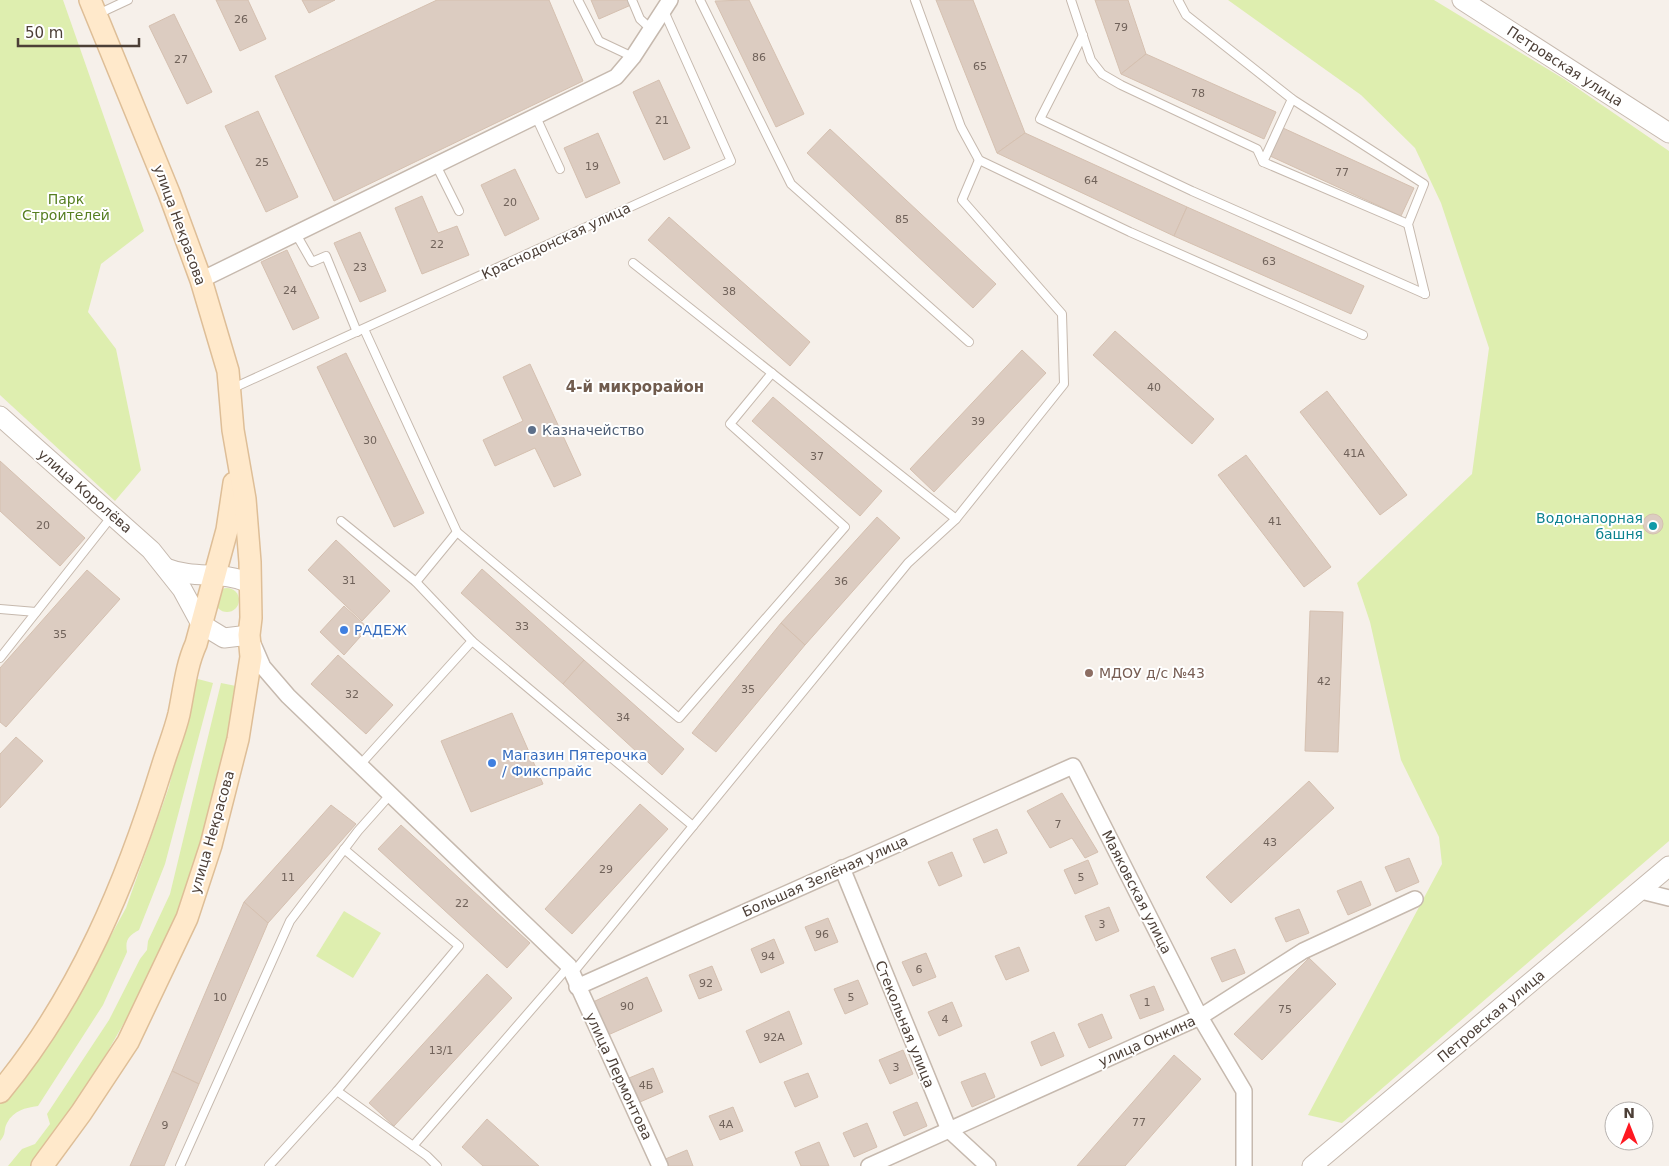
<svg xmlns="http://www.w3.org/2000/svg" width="1669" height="1166" viewBox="0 0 1669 1166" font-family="'DejaVu Sans',sans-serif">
	<rect width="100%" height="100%" fill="#f6f0ea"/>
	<!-- green -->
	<g fill="#deeeaf">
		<path d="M0 0H63L144 231 101 264 88 312 116 349 141 470 115 501 0 395Z"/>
		<path d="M1228 0H1434L1564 79 1669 151V841L1342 1123 1308 1115 1442 864 1439 837 1401 760 1370 622 1357 583 1472 474 1489 348 1441 203 1415 148 1361 95Z"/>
		<circle cx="227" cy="600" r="12"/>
		<path d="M194 678 213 683 165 864 139 930C128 936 125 940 127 952L103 1005 38 1106C25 1108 14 1110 7 1123 3 1130 7 1133 0 1141V1103L19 1081 92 970 126 908 169 787Z"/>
		<path d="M221 683 236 686 224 753 196 857 172 927 141 993 100 1065 49 1145 30 1166H8L22 1149 35 1144 50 1124 47 1114 109 1020 140 959 147 950 148 941 170 894Z"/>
		<path d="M344 911 381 933 353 978 316 956Z"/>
	</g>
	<!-- building -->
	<g fill="#dcccc1" stroke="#d5c0b0">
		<path d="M216 0H248L266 39 240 51Z"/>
		<path d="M302 0H335L309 13Z"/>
		<path d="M437 0H549L583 81 334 201 275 76Z"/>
		<path d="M591 0H629L631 5 599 19Z"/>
		<path d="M749 0 804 114 776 127 715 1Z"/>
		<path d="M936 0H973L1025 133 997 153Z"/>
		<path d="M1095 0H1128L1146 54 1121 74Z"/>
		<path d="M174 14 212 92 187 104 149 26Z"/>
		<path d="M1146 54 1276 112 1264 139 1121 74Z"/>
		<path d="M659 80 690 148 664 160 633 92Z"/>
		<path d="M258 111 298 197 266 212 225 126Z"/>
		<path d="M1283 128 1414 188 1401 216 1270 156Z"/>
		<path d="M830 129 996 284 973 308 807 153Z"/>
		<path d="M598 133 620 183 586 198 564 148Z"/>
		<path d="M1025 133 1187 207 1174 236 997 153Z"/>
		<path d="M515 169 539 219 505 236 481 185Z"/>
		<path d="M422 196 438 233 457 226 469 255 422 274 395 208Z"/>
		<path d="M1187 207 1364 286 1351 314 1174 236Z"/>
		<path d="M669 217 810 342 790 366 648 240Z"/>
		<path d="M360 232 386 291 360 302 334 243Z"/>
		<path d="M287 250 319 318 293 330 261 262Z"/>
		<path d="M1115 331 1214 419 1192 444 1093 355Z"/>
		<path d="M1022 350 1046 373 934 492 910 469Z"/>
		<path d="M346 353 424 513 394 527 317 367Z"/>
		<path d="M530 364 581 475 554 487 535 448 495 466 483 440 523 421 503 377Z"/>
		<path d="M1327 391 1407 495 1380 515 1300 412Z"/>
		<path d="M773 397 882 491 860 516 752 421Z"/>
		<path d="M1246 455 1331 567 1304 587 1218 475Z"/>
		<path d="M0 461 85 538 60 566 0 511Z"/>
		<circle cx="1653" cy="524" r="10"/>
		<path d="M877 517 900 538 805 645 781 623Z"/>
		<path d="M336 540 390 591 362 621 308 570Z"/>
		<path d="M482 569 584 660 563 684 461 593Z"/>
		<path d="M87 570 120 599 6 727 0 722V668Z"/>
		<path d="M344 606 368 628 344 655 320 632Z"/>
		<path d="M1310 611 1343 612 1338 752 1305 751Z"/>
		<path d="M781 623 805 645 716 752 692 733Z"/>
		<path d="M338 655 393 705 366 734 311 684Z"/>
		<path d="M584 660 684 749 662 775 563 684Z"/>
		<path d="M512 713 543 784 471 812 441 741Z"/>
		<path d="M16 737 43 761 0 808V754Z"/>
		<path d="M1309 781 1334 808 1231 903 1206 877Z"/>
		<path d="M1062 793 1098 852 1085 858 1072 838 1050 848 1027 811Z"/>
		<path d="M640 804 668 829 572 934 545 909Z"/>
		<path d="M331 805 356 824 268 923 244 902Z"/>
		<path d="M401 825 530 943 507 968 378 849Z"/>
		<path d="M997 829 1007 853 984 863 973 839Z"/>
		<path d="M952 852 962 876 939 886 928 862Z"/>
		<path d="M1409 858 1419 882 1396 892 1385 867Z"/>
		<path d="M1088 860 1098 884 1075 894 1064 870Z"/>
		<path d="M1361 881 1371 905 1348 915 1337 891Z"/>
		<path d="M244 902 268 923 199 1084 172 1071Z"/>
		<path d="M1109 907 1119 931 1096 941 1085 916Z"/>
		<path d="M1299 909 1309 933 1286 942 1275 918Z"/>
		<path d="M828 918 838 942 815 951 805 927Z"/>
		<path d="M774 939 784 963 761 973 751 949Z"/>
		<path d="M1019 947 1029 971 1006 980 995 956Z"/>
		<path d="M1235 949 1245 973 1222 982 1211 958Z"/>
		<path d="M926 953 936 977 913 986 902 962Z"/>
		<path d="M1309 958 1336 984 1262 1060 1234 1034Z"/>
		<path d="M712 966 722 990 699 999 689 975Z"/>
		<path d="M487 974 512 998 394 1126 369 1103Z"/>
		<path d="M647 977 662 1011 608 1035 593 1002Z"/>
		<path d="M858 980 868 1004 845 1014 834 989Z"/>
		<path d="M1154 986 1164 1010 1140 1019 1130 995Z"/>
		<path d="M952 1002 962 1026 939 1036 928 1012Z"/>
		<path d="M789 1011 802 1044 760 1063 746 1031Z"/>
		<path d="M1102 1014 1112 1038 1089 1048 1078 1024Z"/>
		<path d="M1054 1032 1064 1056 1041 1066 1031 1042Z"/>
		<path d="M903 1050 913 1074 890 1084 879 1060Z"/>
		<path d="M1174 1055 1201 1079 1125 1166H1077Z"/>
		<path d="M653 1068 663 1092 640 1102 629 1078Z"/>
		<path d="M172 1071 199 1084 164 1166H130Z"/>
		<path d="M808 1073 818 1097 795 1107 784 1082Z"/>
		<path d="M985 1073 995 1097 972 1107 961 1082Z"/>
		<path d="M917 1102 927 1126 904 1136 893 1112Z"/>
		<path d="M733 1107 743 1131 720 1140 709 1116Z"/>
		<path d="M487 1119 539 1166H483L462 1147Z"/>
		<path d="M867 1123 877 1147 854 1157 843 1133Z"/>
		<path d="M819 1142 829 1166H801L795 1152Z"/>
		<path d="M687 1150 693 1166H666L663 1160Z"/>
	</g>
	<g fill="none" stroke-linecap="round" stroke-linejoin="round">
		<defs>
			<g id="service">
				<path d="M578 0 599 41 633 57"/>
				<path d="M632 0 640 19 651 29"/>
				<path d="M700 0 791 184 969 342"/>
				<path d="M915 0 961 127 979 160 1130 232 1363 335"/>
				<path d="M1071 0 1091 60 1102 74 1121 85 1257 149 1263 162 1408 224"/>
				<path d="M1178 0 1186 15 1292 99 1424 184 1408 224 1425 294"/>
				<path d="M98 14 128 0"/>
				<path d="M1083 35 1040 119 1192 191 1425 294"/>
				<path d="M536 117 560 169"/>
				<path d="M1263 162 1292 99"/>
				<path d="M436 165 459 211"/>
				<path d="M296 234 312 262 326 256 357 332"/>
				<path d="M633 263 956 519"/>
				<path d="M364 329 457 532 679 718 845 527 730 424 772 373"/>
				<path d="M231 389 731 161 664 11"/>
				<path d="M341 521 416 582 472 641"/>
				<path d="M416 582 457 532"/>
				<path d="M0 609 36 612"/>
				<path d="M0 658 112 516"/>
				<path d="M359 766 472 641 693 826"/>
				<path d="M572 974 908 563 956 519 1064 384 1062 314 962 200 979 160"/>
				<path d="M337 1091 427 1156 437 1166"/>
				<path d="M413 1146 569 966"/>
				<path d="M180 1166 290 921 358 831 390 795"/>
				<path d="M269 1166 337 1091 459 946 344 849"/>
			</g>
			<g id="minor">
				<path d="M201 280 616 77 633 57 670 0"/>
				<path d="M253 644 263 667 288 696 569 966 660 1166"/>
				<path d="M842 868 949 1130 988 1166"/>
				<path d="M1641 891 1669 898"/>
				<path d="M577 987 1073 766 1200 1017 1244 1091V1166"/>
				<path d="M869 1166 1200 1017 1303 951 1415 899"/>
			</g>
			<g id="tertiary">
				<path d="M1462 0 1669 133"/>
				<path d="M0 416 151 550 182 589 201 624 224 638 249 635"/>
				<path d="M166 568C196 580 221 570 250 583"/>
				<path d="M1312 1166 1669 866"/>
			</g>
			<g id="secondary">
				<path d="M0 1092C79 997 127 881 163 764 168 748 175 731 179 714 184 690 186 666 196 644L227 530 234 483"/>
				<path d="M42 1166 81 1113 128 1042 187 918 211 845 238 739 251 657 249 635 251 618 250 562 245 499 233 430 228 371 201 280 169 193 90 0"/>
			</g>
		</defs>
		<!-- service casing -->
		<use href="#service" stroke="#c6b9ae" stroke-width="10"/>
		<!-- minor casing -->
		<use href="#minor" stroke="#c6b9ae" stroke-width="18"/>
		<!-- tertiary casing -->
		<use href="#tertiary" stroke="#c6b9ae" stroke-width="21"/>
		<!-- secondary casing -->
		<use href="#secondary" stroke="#debe97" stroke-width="24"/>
		<!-- service -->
		<use href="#service" stroke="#fff" stroke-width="8"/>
		<!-- minor -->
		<use href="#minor" stroke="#fff" stroke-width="15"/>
		<!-- tertiary -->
		<use href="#tertiary" stroke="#fff" stroke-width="19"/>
		<!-- secondary -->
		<use href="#secondary" stroke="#ffe9cb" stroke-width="21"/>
	</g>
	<!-- markers -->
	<circle fill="#5c6f8a" stroke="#fff" stroke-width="2" cx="532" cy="430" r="5"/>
	<circle fill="#0f9aa8" stroke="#fff" stroke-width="2" cx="1653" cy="526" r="5"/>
	<g fill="#3f7fe0" stroke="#fff" stroke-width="2">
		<circle cx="344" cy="630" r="5"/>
		<circle cx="492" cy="763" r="5"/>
	</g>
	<circle fill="#8d6e63" stroke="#fff" stroke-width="2" cx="1089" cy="673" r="5"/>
	<g text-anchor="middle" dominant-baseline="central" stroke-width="4" stroke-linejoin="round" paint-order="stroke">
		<!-- number labels -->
		<g font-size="11" fill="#70625a">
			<text x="241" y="19">26</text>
			<text x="1121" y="27">79</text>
			<text x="759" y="57">86</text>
			<text x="181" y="59">27</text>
			<text x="980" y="66">65</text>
			<text x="1198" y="93">78</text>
			<text x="662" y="120">21</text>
			<text x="262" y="162">25</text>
			<text x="592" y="166">19</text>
			<text x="1342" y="172">77</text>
			<text x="1091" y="180">64</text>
			<text x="510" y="202">20</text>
			<text x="902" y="219">85</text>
			<text x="437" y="244">22</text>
			<text x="1269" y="261">63</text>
			<text x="360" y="267">23</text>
			<text x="290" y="290">24</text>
			<text x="729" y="291">38</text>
			<text x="1154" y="387">40</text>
			<text x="978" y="421">39</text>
			<text x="370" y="440">30</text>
			<text x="1354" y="453">41А</text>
			<text x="817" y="456">37</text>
			<text x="1275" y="521">41</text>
			<text x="43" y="525">20</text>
			<text x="349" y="580">31</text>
			<text x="841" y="581">36</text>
			<text x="522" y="626">33</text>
			<text x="60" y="634">35</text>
			<text x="1324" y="681">42</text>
			<text x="748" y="689">35</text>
			<text x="352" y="694">32</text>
			<text x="623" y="717">34</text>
			<text x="1058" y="824">7</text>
			<text x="1270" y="842">43</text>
			<text x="606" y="869">29</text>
			<text x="288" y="877">11</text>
			<text x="1081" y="877">5</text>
			<text x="462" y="903">22</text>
			<text x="1102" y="924">3</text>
			<text x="822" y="934">96</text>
			<text x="768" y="956">94</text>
			<text x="919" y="969">6</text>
			<text x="706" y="983">92</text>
			<text x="220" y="997">10</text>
			<text x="851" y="997">5</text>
			<text x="1147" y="1002">1</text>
			<text x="627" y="1006">90</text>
			<text x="1285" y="1009">75</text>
			<text x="945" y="1019">4</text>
			<text x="774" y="1037">92А</text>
			<text x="441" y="1050">13/1</text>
			<text x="896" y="1067">3</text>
			<text x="646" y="1085">4Б</text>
			<text x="1139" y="1122">77</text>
			<text x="726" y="1124">4А</text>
			<text x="165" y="1125">9</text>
		</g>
		<!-- street labels -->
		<g font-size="14" fill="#4c3f37" stroke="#fff">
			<text transform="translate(1565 66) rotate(33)">Петровская улица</text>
			<text transform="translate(180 225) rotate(70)">улица Некрасова</text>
			<text transform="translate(556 241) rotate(-25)">Краснодонская улица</text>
			<text transform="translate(85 491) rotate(41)">улица Королёва</text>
			<text transform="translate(212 832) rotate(-74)">улица Некрасова</text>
			<text transform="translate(825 876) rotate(-24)">Большая Зелёная улица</text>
			<text transform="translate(1137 892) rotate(63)">Маяковская улица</text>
			<text transform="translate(1491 1016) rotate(-40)">Петровская улица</text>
			<text transform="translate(905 1024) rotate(68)">Стекольная улица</text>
			<text transform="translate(1147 1041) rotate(-24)">улица Онкина</text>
			<text transform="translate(619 1076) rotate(65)">улица Лермонтова</text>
		</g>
		<!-- park labels -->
		<g font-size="14" fill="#567f21" stroke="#fff">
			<text x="66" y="199">Парк<tspan x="66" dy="16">Строителей</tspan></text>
		</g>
		<!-- service labels -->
		<g font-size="14" fill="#4e5e75" stroke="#fff" text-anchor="start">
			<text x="542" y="430">Казначейство</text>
		</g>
		<!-- culture labels -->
		<g font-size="14" fill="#0d838f" stroke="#fff" text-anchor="end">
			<text x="1643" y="518">Водонапорная<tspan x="1643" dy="16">башня</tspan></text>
		</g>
		<!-- shop labels -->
		<g font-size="14" fill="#366cbe" stroke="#fff" text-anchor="start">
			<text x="354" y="630">РАДЕЖ</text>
			<text x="502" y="755">Магазин Пятерочка<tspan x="502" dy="16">/ Фикспрайс</tspan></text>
		</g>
		<!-- education labels -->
		<g font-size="14" fill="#785e54" stroke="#fff" text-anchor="start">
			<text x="1099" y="673">МДОУ д/с №43</text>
		</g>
		<!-- neighbourhood labels -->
		<g font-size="15" font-weight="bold" fill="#705b4d" stroke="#fff">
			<text x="635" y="387">4-й микрорайон</text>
		</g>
	</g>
	<!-- north arrow -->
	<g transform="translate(1629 1126)"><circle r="24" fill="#ffffff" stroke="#b7b2af"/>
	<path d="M0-4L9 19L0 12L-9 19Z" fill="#ff1821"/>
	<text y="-8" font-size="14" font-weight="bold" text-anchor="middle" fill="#4c3f37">N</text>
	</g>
	<!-- scale -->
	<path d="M18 38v8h121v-8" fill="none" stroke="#4c3f37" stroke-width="2.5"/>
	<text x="25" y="38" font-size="15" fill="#4c3f37" stroke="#ffffff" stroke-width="4" paint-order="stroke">50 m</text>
</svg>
